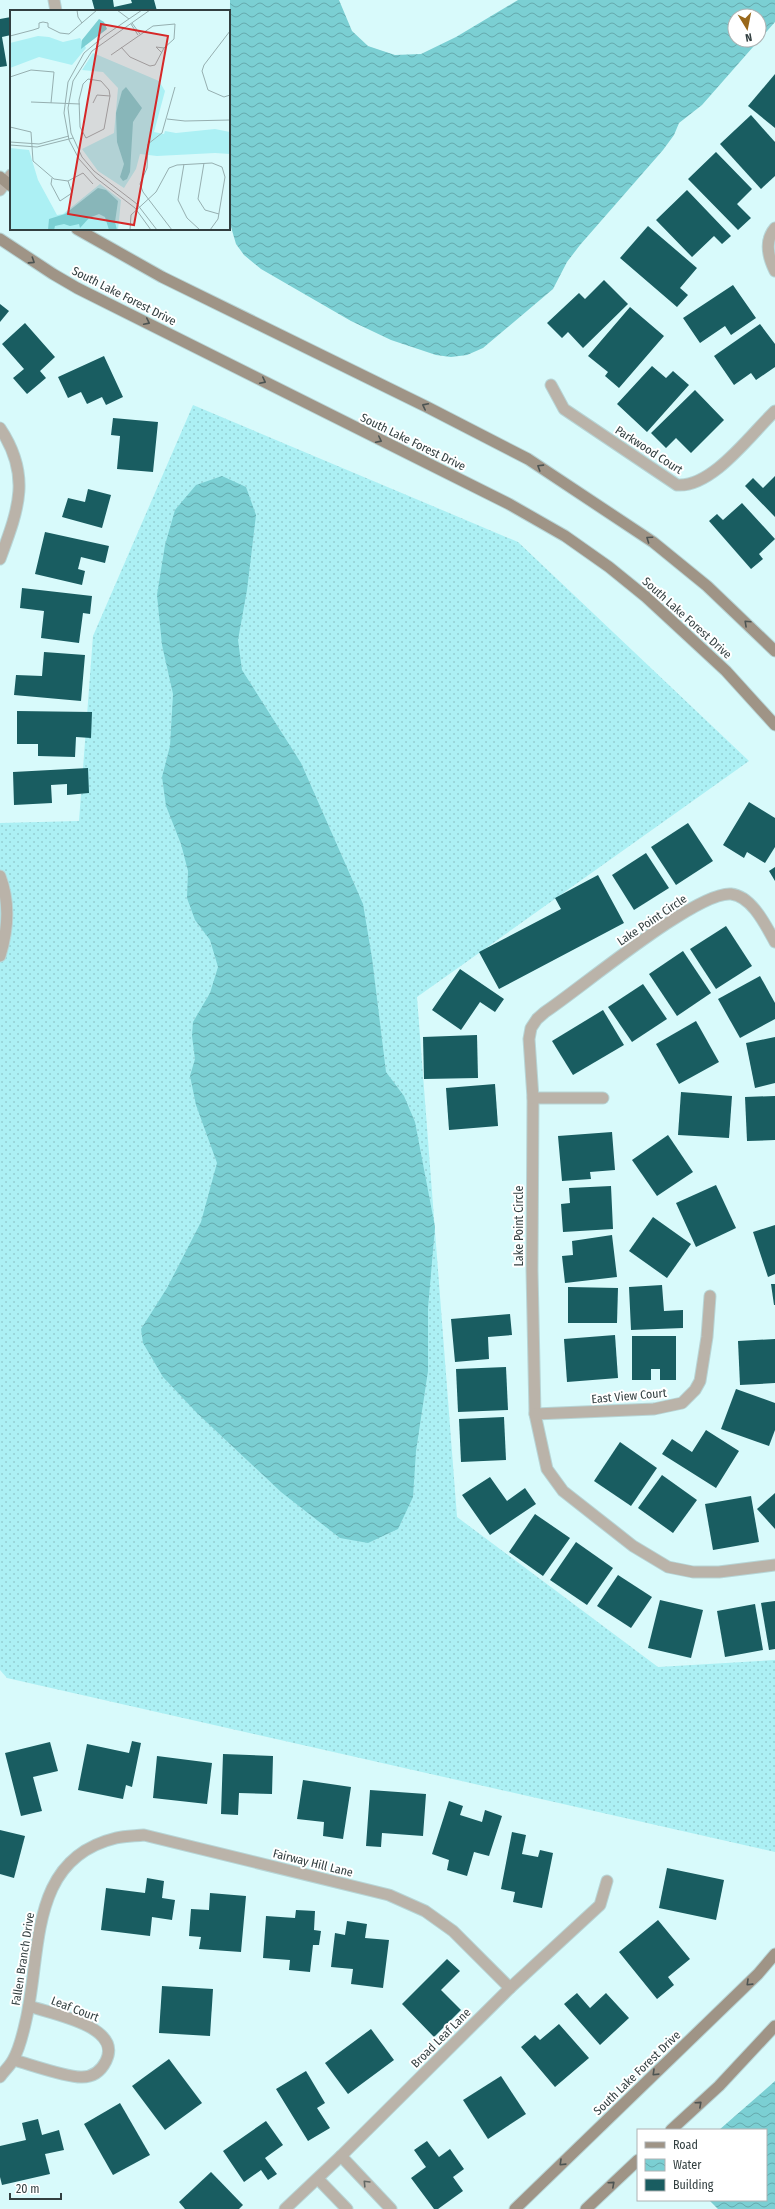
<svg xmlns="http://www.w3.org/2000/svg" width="775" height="2209" viewBox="0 0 775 2209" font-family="'Fira Sans Condensed',sans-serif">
	<defs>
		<pattern id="grass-dots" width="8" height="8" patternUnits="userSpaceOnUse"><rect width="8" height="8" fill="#acf0f4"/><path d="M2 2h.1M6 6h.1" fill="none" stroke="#94cfd2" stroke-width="1.8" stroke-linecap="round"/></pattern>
		<pattern id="water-waves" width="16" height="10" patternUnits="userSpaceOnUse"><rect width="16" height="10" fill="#7bcfd3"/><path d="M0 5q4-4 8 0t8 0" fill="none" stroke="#65a9ad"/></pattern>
	</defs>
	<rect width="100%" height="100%" fill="#d8fafb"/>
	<!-- grass -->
	<path fill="url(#grass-dots)" d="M193 405 518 542 749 761 417 997 457 1517 658 1667 775 1660V1852L7 1678 0 1670V823L79 821 93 636Z"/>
	<!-- water -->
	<g fill="url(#water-waves)" fill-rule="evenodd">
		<path d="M230 0H339L352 31 368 46 395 55 421 54 456 37 518 0H775V22L702 105 679 123 674 135 663 150 580 245 567 262 553 289 483 348 467 355 451 357 436 355 391 340 351 321 261 269 244 255 236 244 229 220ZM735 16H759V40H735Z"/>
		<path d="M222 476 246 487 256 515 247 590 238 640 242 670 301 763 363 904 372 958 386 1072 404 1096 415 1122 435 1227 428 1308V1371L416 1451 413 1497 398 1529 368 1543 340 1538 281 1492 197 1413 163 1377 143 1343 141 1329 167 1288 201 1222 217 1163 196 1105 190 1076 195 1059 192 1036 193 1022 210 993 218 967 210 940 195 920 187 898 188 871 181 844 166 806 162 777 170 746 173 694 162 645 157 595 165 545 175 510 196 485Z"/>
		<path d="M775 2081V2209H718L709 2200H766V2130H719Z"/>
	</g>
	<!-- building -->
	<g fill="#195d61">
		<path d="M92 0H113L114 7 132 3 131 0H154L157 11H95Z"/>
		<path d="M11 17V35L2 37 7 66 0 67V19Z"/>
		<path d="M775 74V128L748 106Z"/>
		<path d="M751 115 775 142V176L761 189 720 144Z"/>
		<path d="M716 152 752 189 737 204 751 218 738 230 688 179Z"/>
		<path d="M687 190 731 236 722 244 714 236 692 257 656 220Z"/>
		<path d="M648 226 697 268 680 288 688 295 677 307 620 258Z"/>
		<path d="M604 280 628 304 583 348 568 332 562 338 547 323 579 293 585 299Z"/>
		<path d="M733 285 756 318 731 335 725 326 700 343 683 318Z"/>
		<path d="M0 304 9 311 0 322Z"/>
		<path d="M630 307 664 336 619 388 605 376 608 372 588 356Z"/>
		<path d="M25 323 55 357 40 371 46 378 27 394 13 378 24 369 2 344Z"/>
		<path d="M760 324 775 344V367L756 380 751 373 734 385 714 356Z"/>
		<path d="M104 356 123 397 106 405 102 397 87 404 81 392 68 398 58 377Z"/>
		<path d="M652 366 666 378 673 371 689 385 647 432 617 404Z"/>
		<path d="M695 390 724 420 691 453 676 438 666 448 651 433Z"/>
		<path d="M113 418 158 422 153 472 117 469 120 436 111 435Z"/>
		<path d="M775 476V517L745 486 753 478 763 488Z"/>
		<path d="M88 489 111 495 102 528 62 517 68 498 85 502Z"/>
		<path d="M742 503 775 539 759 554 763 559 751 569 709 521 717 514 723 520Z"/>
		<path d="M45 532 109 546 105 563 81 557 78 569 85 571 82 585 35 574Z"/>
		<path d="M22 588 92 596 90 614 83 613 79 643 41 638 44 611 20 608Z"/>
		<path d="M44 652 85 655 81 701 14 695 16 675 42 676Z"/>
		<path d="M17 711 92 712 91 738 76 737 75 757 38 756V744H17Z"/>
		<path d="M88 768 89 793 67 795V784L51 785 52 803 14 805 13 772Z"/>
		<path d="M749 802 775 818V847L765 863 747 852 744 858 723 845Z"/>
		<path d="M688 823 713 861 676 885 651 847Z"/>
		<path d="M646 853 669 888 634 910 612 875Z"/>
		<path d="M775 867V881L769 871Z"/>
		<path d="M598 875 624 923 499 989 479 952 561 909 555 898Z"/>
		<path d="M726 926 752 966 716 989 690 949Z"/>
		<path d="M683 951 711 993 677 1016 649 974Z"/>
		<path d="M460 969 504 999 495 1012 480 1002 461 1030 432 1010Z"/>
		<path d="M760 976 775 1003V1019L740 1038 718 999Z"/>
		<path d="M643 984 667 1019 632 1042 608 1007Z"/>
		<path d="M603 1010 624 1045 573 1075 552 1041Z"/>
		<path d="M696 1021 719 1062 679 1084 656 1044Z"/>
		<path d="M477 1035 478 1078 424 1079 423 1037Z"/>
		<path d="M775 1037V1083L755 1088 746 1043Z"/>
		<path d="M495 1084 498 1126 449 1130 446 1088Z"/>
		<path d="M681 1092 732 1096 729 1138 678 1135Z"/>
		<path d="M775 1096V1140L747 1141 745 1097Z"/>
		<path d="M612 1132 615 1170 590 1172 591 1179 562 1181 558 1136Z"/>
		<path d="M668 1135 693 1172 657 1196 632 1160Z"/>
		<path d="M716 1185 736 1228 696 1247 676 1203Z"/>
		<path d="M611 1186 613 1229 563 1232 561 1204 570 1203 569 1188Z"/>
		<path d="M653 1217 691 1244 667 1278 629 1251Z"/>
		<path d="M775 1225V1274L768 1277 753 1232Z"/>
		<path d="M612 1235 617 1277 565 1283 562 1256 573 1255 572 1241Z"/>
		<path d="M771 1284H775V1305H774Z"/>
		<path d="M662 1285 664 1311 683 1310V1328L631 1330 629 1287Z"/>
		<path d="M568 1287 618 1288 617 1323H568Z"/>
		<path d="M510 1314 512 1335 488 1337 489 1359 455 1362 451 1319Z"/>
		<path d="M615 1335 618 1378 567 1382 564 1339Z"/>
		<path d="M632 1336H676V1380H660V1369H651V1380H632Z"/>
		<path d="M775 1339V1383L740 1385 738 1341Z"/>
		<path d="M506 1367 508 1410 458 1412 456 1369Z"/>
		<path d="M736 1389 775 1403V1430L769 1446 721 1429Z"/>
		<path d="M504 1417 506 1460 461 1462 459 1419Z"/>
		<path d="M706 1430 739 1451 716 1488 662 1454 672 1439 692 1452Z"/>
		<path d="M620 1442 657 1468 631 1506 594 1481Z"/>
		<path d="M662 1475 697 1500 673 1533 638 1508Z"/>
		<path d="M490 1477 507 1501 525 1488 536 1504 490 1535 462 1495Z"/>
		<path d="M775 1493V1529L757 1509Z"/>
		<path d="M751 1496 759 1542 713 1550 705 1504Z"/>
		<path d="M535 1514 570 1538 543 1576 509 1552Z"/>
		<path d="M576 1542 613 1568 587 1605 550 1580Z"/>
		<path d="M618 1575 652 1597 631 1628 597 1606Z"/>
		<path d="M660 1600 703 1610 691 1658 648 1648Z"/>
		<path d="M775 1601V1649L769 1650 761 1603Z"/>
		<path d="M755 1604 763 1650 725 1657 717 1611Z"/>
		<path d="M132 1741 141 1743 132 1787 126 1785 123 1799 78 1790 87 1744 129 1753Z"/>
		<path d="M50 1742 58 1771 33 1777 42 1811 21 1816 5 1753Z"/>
		<path d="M223 1754 273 1756 272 1794 239 1793 238 1815 221 1814Z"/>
		<path d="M157 1756 212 1763 207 1804 153 1798Z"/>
		<path d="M303 1780 351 1787 343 1839 323 1836 324 1822 297 1819Z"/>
		<path d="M370 1790 426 1794 423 1836 382 1833 381 1847 366 1846Z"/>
		<path d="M449 1801 463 1806 460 1815 482 1822 485 1810 502 1816 489 1856 474 1852 467 1876 447 1870 449 1860 432 1854Z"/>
		<path d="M0 1830 25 1836 14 1878 0 1874Z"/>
		<path d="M512 1832 526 1835 522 1854 538 1857 540 1850 553 1853 542 1908 513 1902 515 1892 501 1889Z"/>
		<path d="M667 1868 724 1880 716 1920 659 1908Z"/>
		<path d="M147 1878 164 1881 162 1898 175 1900 172 1920 152 1917 150 1936 101 1930 106 1888 145 1893Z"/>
		<path d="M210 1893 246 1896 241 1952 199 1949 201 1937 189 1936 191 1909 209 1910Z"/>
		<path d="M296 1910 315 1911 314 1930 321 1931 319 1945H313L310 1972 289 1970 290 1960 263 1958 266 1916 295 1918Z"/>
		<path d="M658 1920 690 1959 668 1977 674 1985 657 1999 619 1952Z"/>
		<path d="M347 1921 367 1924 365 1938 389 1940 383 1988 351 1984 353 1969 331 1967 335 1933 345 1935Z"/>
		<path d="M447 1959 460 1971 441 1990 461 2010 434 2037 402 2004Z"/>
		<path d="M162 1986 213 1989 210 2036 159 2033Z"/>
		<path d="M577 1993 590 2008 606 1993 629 2018 600 2045 564 2004Z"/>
		<path d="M559 2024 589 2058 555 2087 521 2047 535 2035 540 2040Z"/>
		<path d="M371 2029 394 2060 348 2094 325 2063Z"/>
		<path d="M169 2059 202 2103 165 2130 132 2086Z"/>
		<path d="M306 2071 325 2103 317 2108 330 2128 308 2141 276 2089Z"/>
		<path d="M501 2076 526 2114 488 2139 463 2100Z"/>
		<path d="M120 2103 150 2155 113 2175 84 2124Z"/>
		<path d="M38 2119 42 2135 59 2130 64 2150 45 2154 50 2174 2 2185 0 2177V2146L26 2140 22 2123Z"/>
		<path d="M266 2121 283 2145 265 2158 277 2174 268 2180 261 2170 244 2182 223 2151Z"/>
		<path d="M427 2141 439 2157 450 2149 464 2169 453 2177 463 2191 438 2209H434L411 2178 426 2167 414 2150Z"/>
		<path d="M211 2172 243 2205 239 2209H185L179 2202Z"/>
	</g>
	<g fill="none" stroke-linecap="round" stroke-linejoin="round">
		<defs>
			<g id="minor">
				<path d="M54 0 56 11"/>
				<path d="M0 190 11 175"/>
				<path d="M775 228C764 241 768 257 775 271"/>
				<path d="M551 385 564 409 677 485C712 488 751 434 775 411"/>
				<path d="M0 428C32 476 18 510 0 559"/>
				<path d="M0 876C10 902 8 930 0 956"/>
				<path d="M775 942C766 926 752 896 731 894 696 891 580 989 545 1012L537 1019 531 1028 529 1039 533 1098 532 1270 535 1414 547 1469 563 1491 633 1546 668 1567 693 1572H719L775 1565"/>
				<path d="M533 1098H603"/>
				<path d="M535 1414 654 1409 682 1403 695 1390 700 1381 707 1337 710 1296"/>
				<path d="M14 2060C29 2064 68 2078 82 2077 93 2077 101 2071 106 2061 123 2026 52 2014 29 2006"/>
				<path d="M0 2077C4 2071 10 2066 13 2060 20 2048 23 2033 26 2020 42 1951 28 1859 116 1838 125 1836 135 1836 144 1835L389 1895 425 1911 453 1931 510 1988"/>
				<path d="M341 2156 391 2209"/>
				<path d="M318 2179 347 2209"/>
				<path d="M285 2209 341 2156 510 1988 600 1905 607 1881"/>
			</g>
			<g id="secondary">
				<path d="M0 177 11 186"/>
				<path d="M77 229 162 277 427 407 528 459 653 542 707 586 775 651"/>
				<path d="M0 239 53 274 77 288 509 504 565 536 609 567 646 597 726 671 775 725"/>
				<path d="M671 2130 719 2086 775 2026"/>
				<path d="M515 2209 758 1974 775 1954"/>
				<path d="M586 2209 638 2160"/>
			</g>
		</defs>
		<!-- minor casing -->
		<use href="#minor" stroke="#b7d5d6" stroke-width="13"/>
		<!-- secondary casing -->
		<use href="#secondary" stroke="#b7d5d6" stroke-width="13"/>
		<!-- minor -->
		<use href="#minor" stroke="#bab3a9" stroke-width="11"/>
		<!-- secondary -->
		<use href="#secondary" stroke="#9f9486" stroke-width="11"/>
	</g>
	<!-- one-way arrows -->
	<defs><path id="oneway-chevron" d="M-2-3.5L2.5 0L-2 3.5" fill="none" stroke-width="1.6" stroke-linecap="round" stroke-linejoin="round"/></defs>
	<g stroke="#4d5452">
		<use href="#oneway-chevron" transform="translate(32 261) rotate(33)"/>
		<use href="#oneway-chevron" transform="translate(147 322) rotate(26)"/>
		<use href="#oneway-chevron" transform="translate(263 381) rotate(27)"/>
		<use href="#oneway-chevron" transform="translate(425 406) rotate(-153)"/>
		<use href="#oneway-chevron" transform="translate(379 440) rotate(26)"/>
		<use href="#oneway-chevron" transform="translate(540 467) rotate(-148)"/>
		<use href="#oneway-chevron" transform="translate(649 539) rotate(-145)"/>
		<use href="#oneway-chevron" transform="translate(747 623) rotate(-137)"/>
		<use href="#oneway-chevron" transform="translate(749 1983) rotate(136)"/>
		<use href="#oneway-chevron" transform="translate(655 2073) rotate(136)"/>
		<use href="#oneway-chevron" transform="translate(699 2104) rotate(-42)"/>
		<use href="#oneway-chevron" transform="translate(562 2163) rotate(136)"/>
		<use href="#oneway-chevron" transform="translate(612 2184) rotate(-42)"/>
	</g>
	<use stroke="#626865" href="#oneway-chevron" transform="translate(366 2183) rotate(-134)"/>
	<g text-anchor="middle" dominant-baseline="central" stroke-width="4" stroke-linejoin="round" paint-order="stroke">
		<!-- street labels -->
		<g font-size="12" fill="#323f40" stroke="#fff">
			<text transform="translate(124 296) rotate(27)">South Lake Forest Drive</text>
			<text transform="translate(413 442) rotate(26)">South Lake Forest Drive</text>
			<text transform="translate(649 450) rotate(33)">Parkwood Court</text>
			<text transform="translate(687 618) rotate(42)">South Lake Forest Drive</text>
			<text transform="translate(652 920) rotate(-34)">Lake Point Circle</text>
			<text transform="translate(519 1226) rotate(-90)">Lake Point Circle</text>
			<text transform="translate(629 1396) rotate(-5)">East View Court</text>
			<text transform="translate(313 1863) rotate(14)">Fairway Hill Lane</text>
			<text transform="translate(23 1959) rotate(-81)">Fallen Branch Drive</text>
			<text transform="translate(75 2009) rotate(21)">Leaf Court</text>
			<text transform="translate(441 2038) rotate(-45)">Broad Leaf Lane</text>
			<text transform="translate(637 2073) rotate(-44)">South Lake Forest Drive</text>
		</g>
	</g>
	<!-- overview -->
	<g transform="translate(10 10)">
		<rect width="220" height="220" fill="#d8fafb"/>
		<path d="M28 26 39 27 53 32 70 28 76 38 62 55 29 47 0 58V33ZM83 43 149 71 155 81 144 122 154 124 155 121 166 123 205 119 220 122V144L205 143 147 146 130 144 126 159 114 178 88 161 72 139 104 123 108 78 93 62 72 60ZM0 138 19 140 28 170 47 205 53 204 90 174 111 190 108 220H0Z" fill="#acf0f4"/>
		<path d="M89 9 94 12 97 19 71 39 72 30ZM116 77 132 98 123 112 120 162 117 169 113 171 110 167 114 154 107 132 106 103 112 81ZM88 178 96 180 108 191 105 212 107 220H99L95 207 89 204 79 208 70 218 69 214 60 216 54 214 45 216 44 220H38L39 209 55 204Z" fill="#7bcfd3"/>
		<path fill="none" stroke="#96afb0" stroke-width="1" d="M67 0 68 7 72 13M107 0 119 9M132 0 94 26 74 43 58 72 54 103 59 130 69 149 86 168 125 198 141 220M140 0 82 41 63 71 58 98 61 123 72 147 84 161 127 194 147 220M122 13 130 24M121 14 128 25M220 21 194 55 192 61 198 80 214 87 220 85M0 26 23 20 29 18V13L33 12 38 13V17L50 23 59 24 87 0M111 37 120 47 140 56 145 55 154 38 164 29 165 14M152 43 146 37 154 38M101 45 143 16 165 14M0 67 21 60 44 62 41 93M78 69 91 71 99 80 100 86 94 119 76 128 70 117 69 90 73 74ZM21 92 70 94M83 93 87 85 100 86M157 109 175 111 220 110M0 117 21 122 23 151 44 169 58 171 73 163 83 174M0 132 29 134 59 126M0 135 27 137 63 128M194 153 188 189 195 200 209 204M174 154 168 190 177 208 190 220M42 168 41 174 50 191 62 183 58 171M120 220 121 205 146 182 159 158 167 155 202 153 212 157 215 167 208 209 200 220M162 220 133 182 130 174 137 158 138 134 152 123 165 77"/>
		<path fill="#d62828" fill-opacity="0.15" stroke="#d62828" stroke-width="2" d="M91 14 158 26 124 215 58 204Z"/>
		<rect width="220" height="220" fill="none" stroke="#323f40" stroke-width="2"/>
	</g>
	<!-- legend -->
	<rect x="637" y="2129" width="130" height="72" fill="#ffffff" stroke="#adb2b3"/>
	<rect x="645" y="2142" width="20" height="6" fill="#9f9486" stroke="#adb2b3"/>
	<text x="673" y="2149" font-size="12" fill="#323f40">Road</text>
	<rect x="645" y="2159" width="20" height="12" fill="url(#water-waves)" stroke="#adb2b3"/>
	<text x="673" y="2169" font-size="12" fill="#323f40">Water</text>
	<rect x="645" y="2179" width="20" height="12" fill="#195d61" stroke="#adb2b3"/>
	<text x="673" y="2189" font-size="12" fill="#323f40">Building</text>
	<!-- north arrow -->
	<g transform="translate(747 28) rotate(170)"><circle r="19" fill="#ffffff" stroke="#adb2b3"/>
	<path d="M0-3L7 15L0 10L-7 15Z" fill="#99681b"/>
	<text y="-6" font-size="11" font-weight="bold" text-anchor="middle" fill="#323f40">N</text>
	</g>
	<!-- scale -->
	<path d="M10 2193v6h51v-6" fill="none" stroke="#323f40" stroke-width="2"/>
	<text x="16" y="2193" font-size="12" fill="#323f40" stroke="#ffffff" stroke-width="3" paint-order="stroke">20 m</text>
</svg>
